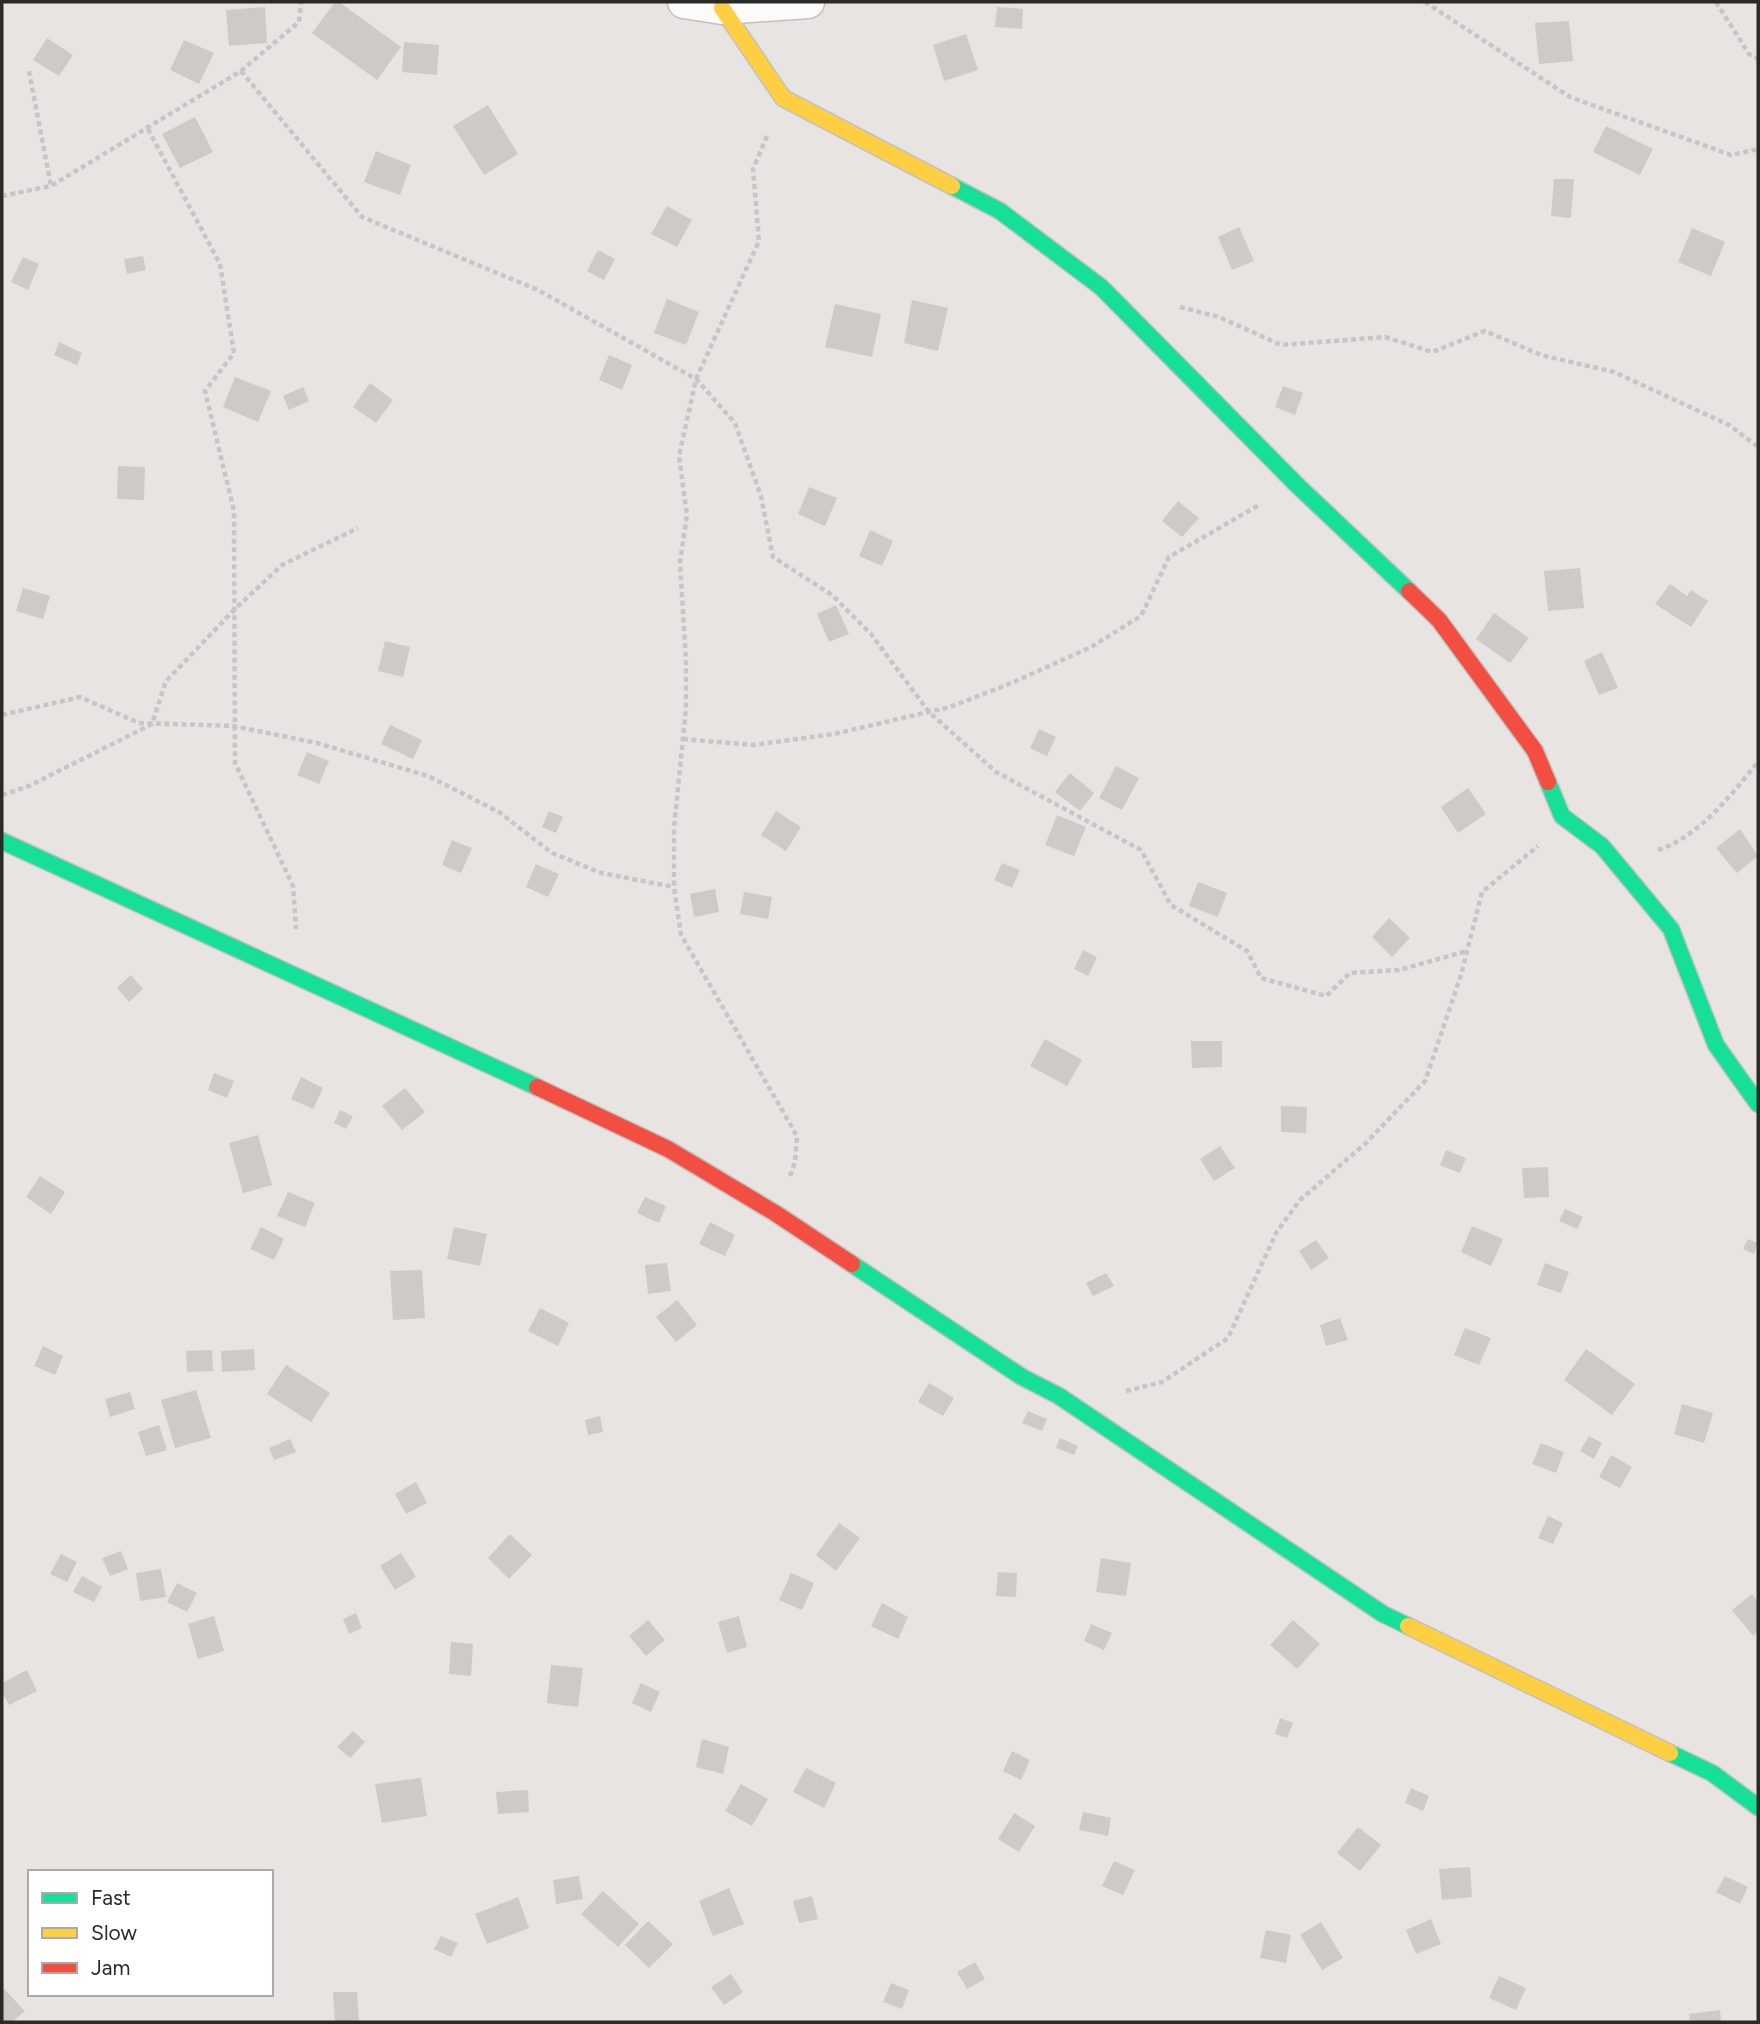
<svg xmlns="http://www.w3.org/2000/svg" width="1760" height="2024" viewBox="0 0 1760 2024" font-family="Figtree,sans-serif">
	<rect width="100%" height="100%" fill="#e8e4e1"/>
	<!-- building -->
	<g fill="#cdcac8">
		<path d="M335 2H339L401 47 377 80 312 33Z"/>
		<path d="M265 7 267 43 229 46 226 10Z"/>
		<path d="M997 7 1023 9 1022 29 995 27Z"/>
		<path d="M1569 21 1573 61 1539 64 1535 23Z"/>
		<path d="M966 34 978 70 944 81 933 45Z"/>
		<path d="M47 38 73 55 59 76 33 60Z"/>
		<path d="M184 40 214 53 199 84 170 70Z"/>
		<path d="M404 42 439 45 437 75 402 72Z"/>
		<path d="M488 105 518 154 484 175 453 126Z"/>
		<path d="M195 117 213 152 180 168 162 134Z"/>
		<path d="M1606 126 1653 149 1640 175 1593 152Z"/>
		<path d="M376 151 411 165 400 195 364 182Z"/>
		<path d="M1554 179H1574L1571 218 1551 216Z"/>
		<path d="M667 206 692 220 677 247 651 234Z"/>
		<path d="M1239 227 1254 261 1232 270 1218 237Z"/>
		<path d="M1692 228 1725 242 1711 276 1678 262Z"/>
		<path d="M598 250 615 259 604 280 587 271Z"/>
		<path d="M143 256 146 270 127 274 124 259Z"/>
		<path d="M23 257 39 264 28 290 11 282Z"/>
		<path d="M667 299 699 312 686 345 654 333Z"/>
		<path d="M912 300 948 308 938 351 904 343Z"/>
		<path d="M835 304 881 314 872 357 825 347Z"/>
		<path d="M59 342 82 353 77 365 54 355Z"/>
		<path d="M609 355 632 365 622 390 599 380Z"/>
		<path d="M235 377 271 391 258 422 223 407Z"/>
		<path d="M370 383 393 400 376 423 353 407Z"/>
		<path d="M1283 386 1303 393 1295 415 1275 407Z"/>
		<path d="M303 387 309 401 289 410 283 396Z"/>
		<path d="M118 466 145 467 144 500 117 499Z"/>
		<path d="M809 487 837 498 825 526 798 514Z"/>
		<path d="M1178 501 1199 518 1182 537 1162 521Z"/>
		<path d="M870 530 893 541 882 566 859 556Z"/>
		<path d="M1580 568 1584 608 1548 611 1544 571Z"/>
		<path d="M1670 584 1687 596 1691 590 1708 601 1691 627 1655 604Z"/>
		<path d="M23 588 50 596 43 619 16 611Z"/>
		<path d="M836 605 849 634 829 642 817 614Z"/>
		<path d="M1494 613 1529 638 1510 663 1476 639Z"/>
		<path d="M385 641 410 647 403 677 378 671Z"/>
		<path d="M1602 652 1618 688 1599 695 1584 661Z"/>
		<path d="M390 725 422 740 413 759 381 744Z"/>
		<path d="M1039 729 1056 737 1047 756 1030 748Z"/>
		<path d="M307 752 329 761 319 784 297 775Z"/>
		<path d="M1116 766 1139 778 1122 810 1099 798Z"/>
		<path d="M1070 773 1094 793 1080 811 1055 792Z"/>
		<path d="M1468 788 1486 814 1458 833 1441 807Z"/>
		<path d="M549 811 563 817 556 833 542 827Z"/>
		<path d="M776 811 801 827 786 851 761 835Z"/>
		<path d="M1057 815 1086 827 1074 856 1045 845Z"/>
		<path d="M1740 829 1758 856 1737 873 1716 848Z"/>
		<path d="M452 840 472 848 461 873 442 865Z"/>
		<path d="M1002 863 1020 870 1012 888 994 880Z"/>
		<path d="M536 864 559 874 548 897 526 887Z"/>
		<path d="M1198 882 1227 893 1218 917 1189 906Z"/>
		<path d="M715 889 719 912 694 917 690 894Z"/>
		<path d="M744 892 772 897 768 919 740 914Z"/>
		<path d="M1389 918 1410 938 1392 957 1372 937Z"/>
		<path d="M1083 950 1097 957 1088 976 1074 969Z"/>
		<path d="M131 975 143 989 129 1002 117 988Z"/>
		<path d="M1045 1039 1082 1060 1067 1086 1030 1066Z"/>
		<path d="M1191 1041H1222V1067L1192 1068Z"/>
		<path d="M214 1073 234 1081 227 1098 208 1090Z"/>
		<path d="M301 1077 323 1088 313 1109 291 1099Z"/>
		<path d="M405 1088 425 1112 402 1130 382 1106Z"/>
		<path d="M1281 1106 1307 1107 1306 1133 1281 1132Z"/>
		<path d="M340 1110 353 1116 346 1129 334 1123Z"/>
		<path d="M258 1135 272 1185 243 1193 229 1143Z"/>
		<path d="M1220 1146 1235 1168 1214 1181 1200 1159Z"/>
		<path d="M1446 1150 1466 1158 1460 1173 1440 1165Z"/>
		<path d="M1548 1167 1549 1197 1524 1198 1522 1168Z"/>
		<path d="M40 1176 65 1192 51 1214 26 1197Z"/>
		<path d="M288 1192 315 1203 305 1227 277 1216Z"/>
		<path d="M645 1197 666 1206 659 1223 637 1213Z"/>
		<path d="M1565 1209 1583 1217 1577 1229 1559 1221Z"/>
		<path d="M710 1222 735 1235 725 1256 699 1244Z"/>
		<path d="M1472 1226 1503 1239 1491 1266 1461 1252Z"/>
		<path d="M261 1227 284 1239 274 1260 250 1249Z"/>
		<path d="M454 1227 487 1234 480 1266 447 1259Z"/>
		<path d="M1748 1239 1758 1243 1754 1254 1743 1249Z"/>
		<path d="M1316 1240 1329 1258 1311 1270 1299 1251Z"/>
		<path d="M667 1263 671 1291 648 1294 645 1265Z"/>
		<path d="M1545 1263 1569 1272 1561 1293 1537 1285Z"/>
		<path d="M422 1270 425 1318 393 1320 390 1271Z"/>
		<path d="M1106 1273 1114 1286 1093 1296 1086 1283Z"/>
		<path d="M677 1300 697 1325 676 1342 656 1317Z"/>
		<path d="M540 1308 569 1323 558 1346 528 1331Z"/>
		<path d="M1340 1318 1348 1340 1326 1346 1320 1325Z"/>
		<path d="M1465 1328 1491 1338 1479 1365 1454 1355Z"/>
		<path d="M43 1346 63 1356 55 1375 34 1366Z"/>
		<path d="M254 1349 255 1370 222 1372 221 1351Z"/>
		<path d="M1586 1349 1635 1384 1612 1415 1564 1380Z"/>
		<path d="M212 1350 213 1371 187 1372 186 1351Z"/>
		<path d="M286 1365 330 1393 311 1422 267 1394Z"/>
		<path d="M929 1383 954 1398 943 1416 918 1402Z"/>
		<path d="M196 1390 211 1438 175 1448 161 1400Z"/>
		<path d="M130 1392 135 1409 110 1417 105 1399Z"/>
		<path d="M1682 1404 1713 1413 1704 1443 1674 1434Z"/>
		<path d="M1028 1411 1047 1419 1042 1431 1022 1423Z"/>
		<path d="M600 1416 603 1432 588 1435 585 1420Z"/>
		<path d="M159 1425 167 1450 146 1456 138 1432Z"/>
		<path d="M1589 1436 1602 1443 1594 1459 1580 1451Z"/>
		<path d="M1060 1438 1078 1446 1074 1455 1056 1448Z"/>
		<path d="M290 1439 296 1452 274 1460 269 1448Z"/>
		<path d="M1541 1443 1564 1452 1556 1473 1532 1464Z"/>
		<path d="M1611 1455 1632 1467 1620 1488 1599 1477Z"/>
		<path d="M416 1482 427 1503 406 1514 395 1494Z"/>
		<path d="M1548 1516 1563 1523 1553 1544 1538 1538Z"/>
		<path d="M839 1523 860 1538 836 1571 816 1555Z"/>
		<path d="M510 1534 532 1555 509 1579 488 1558Z"/>
		<path d="M121 1551 128 1569 110 1576 102 1558Z"/>
		<path d="M401 1553 416 1577 395 1590 380 1566Z"/>
		<path d="M61 1554 77 1562 67 1582 50 1574Z"/>
		<path d="M1101 1558 1131 1563 1126 1596 1096 1592Z"/>
		<path d="M161 1569 166 1597 140 1601 136 1573Z"/>
		<path d="M998 1572 1017 1573 1016 1597 996 1596Z"/>
		<path d="M791 1573 814 1583 802 1610 779 1600Z"/>
		<path d="M82 1576 102 1587 94 1602 73 1592Z"/>
		<path d="M177 1583 197 1593 187 1612 167 1602Z"/>
		<path d="M1752 1594 1758 1602V1631L1753 1636 1732 1610Z"/>
		<path d="M882 1603 908 1617 898 1639 871 1626Z"/>
		<path d="M356 1613 362 1628 349 1634 343 1619Z"/>
		<path d="M214 1616 224 1651 198 1659 188 1624Z"/>
		<path d="M739 1616 747 1647 727 1653 718 1622Z"/>
		<path d="M648 1620 665 1640 646 1656 629 1636Z"/>
		<path d="M1293 1620 1320 1644 1297 1669 1270 1645Z"/>
		<path d="M1091 1624 1112 1633 1104 1650 1084 1641Z"/>
		<path d="M451 1642 473 1644 471 1676 449 1674Z"/>
		<path d="M551 1665 583 1668 578 1707 547 1703Z"/>
		<path d="M27 1670 37 1691 9 1705 2 1692V1683Z"/>
		<path d="M641 1683 660 1692 651 1712 632 1703Z"/>
		<path d="M1280 1718 1293 1723 1287 1738 1275 1734Z"/>
		<path d="M353 1731 365 1742 350 1758 337 1747Z"/>
		<path d="M702 1739 729 1747 723 1774 696 1767Z"/>
		<path d="M1012 1751 1030 1760 1021 1780 1003 1771Z"/>
		<path d="M806 1768 836 1783 824 1808 793 1792Z"/>
		<path d="M421 1778 427 1816 382 1823 375 1784Z"/>
		<path d="M741 1784 768 1799 752 1826 725 1811Z"/>
		<path d="M1411 1788 1429 1796 1423 1811 1405 1803Z"/>
		<path d="M528 1790 529 1812 498 1814 496 1792Z"/>
		<path d="M1083 1812 1111 1818 1108 1836 1079 1830Z"/>
		<path d="M1014 1813 1035 1826 1019 1852 998 1839Z"/>
		<path d="M1358 1827 1381 1845 1360 1871 1337 1853Z"/>
		<path d="M1114 1861 1135 1870 1123 1895 1102 1886Z"/>
		<path d="M1470 1867 1472 1897 1442 1900 1439 1869Z"/>
		<path d="M579 1876 583 1899 556 1904 553 1880Z"/>
		<path d="M1725 1876 1748 1887 1740 1904 1716 1892Z"/>
		<path d="M729 1888 744 1924 713 1936 699 1901Z"/>
		<path d="M603 1891 639 1924 618 1947 581 1914Z"/>
		<path d="M812 1896 818 1919 799 1923 793 1901Z"/>
		<path d="M518 1897 529 1928 487 1944 475 1914Z"/>
		<path d="M1431 1919 1441 1944 1416 1954 1406 1930Z"/>
		<path d="M648 1921 673 1944 649 1968 625 1945Z"/>
		<path d="M1321 1922 1343 1958 1322 1970 1300 1935Z"/>
		<path d="M1266 1930 1291 1935 1286 1963 1260 1958Z"/>
		<path d="M441 1936 458 1943 451 1957 434 1949Z"/>
		<path d="M975 1962 985 1979 967 1989 957 1972Z"/>
		<path d="M731 1974 743 1992 724 2005 711 1987Z"/>
		<path d="M1499 1976 1526 1988 1516 2010 1489 1998Z"/>
		<path d="M891 1983 909 1990 902 2009 883 2002Z"/>
		<path d="M2 1987 25 2011 12 2022H2Z"/>
		<path d="M333 1992H357L359 2022H335Z"/>
		<path d="M1720 2010 1721 2022H1690L1689 2014Z"/>
	</g>
	<g fill="none" stroke-linecap="round" stroke-linejoin="round">
		<defs>
			<path id="street" d="M684 2 722 8 808 2"/>
			<g id="fast">
				<path d="M952 186 1000 211 1101 287 1297 485 1409 591"/>
				<path d="M1548 782 1562 816 1602 846 1671 929 1716 1045 1758 1104"/>
				<path d="M2 841 537 1087"/>
				<path d="M852 1264 1022 1377 1059 1396 1383 1614 1408 1626"/>
				<path d="M1670 1753 1712 1773 1758 1807"/>
			</g>
			<g id="slow">
				<path d="M722 8 783 98 952 186"/>
				<path d="M1408 1626 1670 1753"/>
			</g>
			<g id="jam">
				<path d="M1409 591 1439 620 1535 751 1548 782"/>
				<path d="M537 1087 668 1149 775 1213 852 1264"/>
			</g>
		</defs>
		<!-- street casing -->
		<use href="#street" stroke="#c2c1c0" stroke-width="35"/>
		<!-- fast casing -->
		<use href="#fast" stroke="#c2c1c0" stroke-width="19"/>
		<!-- slow casing -->
		<use href="#slow" stroke="#c2c1c0" stroke-width="19"/>
		<!-- jam casing -->
		<use href="#jam" stroke="#c2c1c0" stroke-width="19"/>
		<!-- path -->
		<g stroke="#c6c6c5" stroke-width="4.5" stroke-dasharray="5 3.5" stroke-linecap="butt">
			<path d="M1425 2 1570 97 1731 155 1758 149"/>
			<path d="M1716 2 1749 54 1758 59"/>
			<path d="M29 71 51 186"/>
			<path d="M241 71 362 217 538 290 696 379 735 423 761 496 773 557 832 595 871 634 929 712 996 772 1141 850 1171 905 1247 951 1261 978 1326 996 1350 973 1399 970 1467 951"/>
			<path d="M148 129 220 264 234 353 205 391 234 511 235 763 293 886 296 929"/>
			<path d="M767 136 753 169 759 241 696 379 679 456 687 515 680 562 686 662V708L674 828V887L681 935 797 1136 795 1162 790 1176"/>
			<path d="M2 196 51 186 241 71 299 22 301 2"/>
			<path d="M1180 307 1219 317 1281 345 1385 337 1432 352 1485 331 1541 355 1614 372 1729 425 1758 447"/>
			<path d="M2 715 80 697 139 723 233 726 317 743 428 776 499 812 552 853 601 873 674 887"/>
			<path d="M683 739 753 745 834 734 950 707 1014 682 1091 647 1141 616 1169 557 1259 505"/>
			<path d="M2 795 29 786 152 724 166 681 236 608 282 565 358 528"/>
			<path d="M1658 850C1700 836 1731 795 1758 762"/>
			<path d="M1126 1391 1162 1382 1228 1338 1276 1233 1300 1200 1366 1143 1425 1081 1461 975 1482 892 1538 846"/>
		</g>
		<!-- street -->
		<use href="#street" stroke="#fcfbfa" stroke-width="32"/>
		<!-- fast -->
		<use href="#fast" stroke="#16e098" stroke-width="16"/>
		<!-- slow -->
		<use href="#slow" stroke="#ffcf43" stroke-width="16"/>
		<!-- jam -->
		<use href="#jam" stroke="#f24e42" stroke-width="16"/>
	</g>
	<!-- border -->
	<rect width="1760" height="2024" fill="none" stroke="#2a2a2a" stroke-width="7"/>
	<!-- legend -->
	<rect x="28" y="1870" width="245" height="126" fill="#ffffff" stroke="#aaaaaa" stroke-width="2"/>
	<rect x="42" y="1893" width="35" height="10" fill="#16e098" stroke="#aaaaaa" stroke-width="2"/>
	<text x="91" y="1905" font-size="21" fill="#2a2a2a">Fast</text>
	<rect x="42" y="1928" width="35" height="10" fill="#ffcf43" stroke="#aaaaaa" stroke-width="2"/>
	<text x="91" y="1940" font-size="21" fill="#2a2a2a">Slow</text>
	<rect x="42" y="1963" width="35" height="10" fill="#f24e42" stroke="#aaaaaa" stroke-width="2"/>
	<text x="91" y="1975" font-size="21" fill="#2a2a2a">Jam</text>
</svg>
